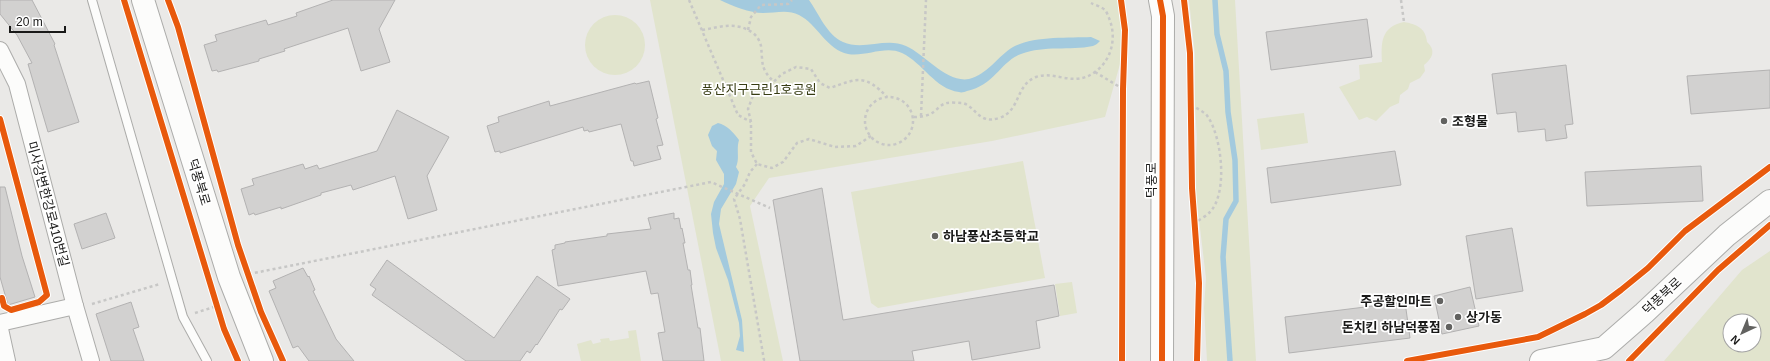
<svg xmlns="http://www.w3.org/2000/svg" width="1770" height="361" viewBox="0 0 1770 361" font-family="Helvetica,'Noto Sans KR',sans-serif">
	<rect width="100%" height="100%" fill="#eae9e7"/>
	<!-- green -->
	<g fill="#e1e4cd" fill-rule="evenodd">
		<path d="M650 0H1124L1128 36 1105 117 992 141 769 178 750 206 783 361H721Z"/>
		<path d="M1189 0H1235L1256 361H1207L1204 308 1206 278 1195 186 1197 138 1195 106V55Z"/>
		<circle cx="615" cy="45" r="30"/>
		<path d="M1404 22C1416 24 1426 28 1427 42 1436 50 1433 58 1424 65L1425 71 1420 78 1410 83 1408 89 1400 95 1399 103 1390 107 1376 121 1367 117 1359 120 1339 87 1360 79 1359 65 1382 62C1381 42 1381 27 1404 22Z"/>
		<path d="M1304 113 1308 143 1261 150 1257 119Z"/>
		<path d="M1023 161 1045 278 878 308 871 303 851 192Z"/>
		<path d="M1770 251V361H1664L1742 270ZM1730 321H1754V345H1730Z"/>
		<path d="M1072 282 1077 313 1060 316 1055 284Z"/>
		<path d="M636 330 641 361H581L577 344 591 340 593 344 601 342 600 339 609 338 610 341 629 338 628 331Z"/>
	</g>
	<!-- water -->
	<g fill="#a3cade">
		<path d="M720 0H809C819 14 827 35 843 42 863 51 886 37 906 46 926 55 946 83 969 79 987 75 998 56 1013 47 1033 36 1069 38 1091 37L1100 41C1098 43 1096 45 1093 46 1069 51 1045 45 1021 54 1000 62 995 85 967 91 965 92 961 93 959 92 935 89 923 63 902 53 885 45 866 57 848 54 827 50 817 24 799 15 788 9 775 13 763 13 750 13 732 6 720 0Z"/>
		<path d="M718 123C727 125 733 132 739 140 736 150 740 158 736 167L739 172 736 184 721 209 719 224 742 320 744 352 736 350 740 336 739 323 728 280 716 248 713 233 711 214 714 202 724 184V174L716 160 717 151 712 146 708 135 712 126Z"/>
	</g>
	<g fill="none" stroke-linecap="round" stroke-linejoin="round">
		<!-- stream -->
		<path stroke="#a3cade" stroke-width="5.5" d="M1215 0 1217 34 1226 71 1228 112 1235 160 1236 201 1226 219 1223 257 1230 361"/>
	</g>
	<!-- building -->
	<g fill="#d2d1d0" stroke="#b3b2b2">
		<path d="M0 0H32L55 44 54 45 79 122 48 132 28 64 32 63 17 35 0 14Z"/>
		<path d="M333 0H395L379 29 390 62 361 71 348 28 284 49 285 51 259 59V61L218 72 217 70 212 71 204 45 217 41 215 35 266 20 268 25 297 16 296 13Z"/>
		<path d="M1367 19 1372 57 1271 70 1266 32Z"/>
		<path d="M1566 65 1573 124 1565 125 1567 138 1546 141 1545 129 1518 132 1516 112 1497 114 1492 74Z"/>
		<path d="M1770 70V108L1691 114 1687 76Z"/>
		<path d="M649 81 658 118 656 119 663 145 657 146 661 159 634 166 633 161H631L621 124 589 132 588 130 584 131 583 127 500 153V151L495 152 487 126 499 122 498 117 549 101 550 106 635 83 636 84Z"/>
		<path d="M397 110 449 137 427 176 437 210 408 219 395 176 353 190 351 185 321 193V195L281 209V207L255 215 254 213 249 215 241 189 254 185 252 179 303 164 305 169 317 165 319 169 377 151Z"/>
		<path d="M1395 151 1401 185 1271 203 1267 168Z"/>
		<path d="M1701 166 1703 201 1587 206 1585 172Z"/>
		<path d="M0 187H5L22 256 35 297 8 305 0 277Z"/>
		<path d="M822 188 843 320 1054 285 1059 316 1036 321 1040 348 972 360 969 341 912 351 914 361H800L773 200Z"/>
		<path d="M106 213 115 238 82 249 74 224Z"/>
		<path d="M674 213V219L679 218 681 229 682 228 685 243H683L688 270H690L692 285H691L698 328H700L704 361H663L658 333 665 332 658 293 651 294 646 271 558 286 552 250 555 249V245L565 243V242L607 236V234L651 229 648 218Z"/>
		<path d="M1512 228 1523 291 1476 299 1466 236Z"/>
		<path d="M387 260 494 338 537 276 570 299 562 310 560 309 537 345 536 344 530 353 527 351 520 361H466L372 295 376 289 370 285Z"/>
		<path d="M303 268 308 277 309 276 315 290 313 291 336 339 354 361H309L298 346 293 348 269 291 276 288 273 281Z"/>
		<path d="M1470 287 1479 326 1442 334 1434 296Z"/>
		<path d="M131 302 139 327 133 329 144 361H111L96 314Z"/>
		<path d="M1405 302 1410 338 1289 353 1285 317Z"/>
	</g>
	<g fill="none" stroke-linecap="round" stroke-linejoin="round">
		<defs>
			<path id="lane" d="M92 0 183 317 207 361"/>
			<g id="street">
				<path d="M0 50 17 84 75 306 91 361"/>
				<path d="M0 323 75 306"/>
				<path d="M0 329 7 361"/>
			</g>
			<g id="secondary">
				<path d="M143 0 229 277 262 361"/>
				<path d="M1160 0 1163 16 1162 361"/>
				<path d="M1541 361 1604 348 1644 313 1727 235 1770 201"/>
			</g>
		</defs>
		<!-- lane casing -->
		<use href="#lane" stroke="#acacaa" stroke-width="10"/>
		<!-- street casing -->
		<use href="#street" stroke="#acacaa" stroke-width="18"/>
		<!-- secondary casing -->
		<use href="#secondary" stroke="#acacaa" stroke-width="24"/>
		<!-- path -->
		<g stroke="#c7c7c6" stroke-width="2.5" stroke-dasharray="3 3" stroke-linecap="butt">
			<path d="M689 0 738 115 751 122"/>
			<path d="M1401 0 1404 22"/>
			<path d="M702 30C721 27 736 21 753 33 757 36 760 41 761 46 763 64 760 68 774 82"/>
			<path d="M748 30 751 17 761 5 788 4 792 0"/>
			<path d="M1095 72 1123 89"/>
			<circle cx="889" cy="121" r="24"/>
			<path d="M1191 105C1196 108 1205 112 1208 117 1222 138 1228 193 1210 212 1206 216 1199 220 1195 223"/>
			<path d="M921 116 926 0"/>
			<path d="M914 117C920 117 927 116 932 113 937 110 941 104 947 103 951 102 957 103 962 103 975 105 978 125 999 118 1021 111 1015 85 1036 77 1055 70 1073 88 1095 72 1112 60 1117 37 1109 18 1108 16 1107 12 1105 10 1102 7 1095 5 1091 3"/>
			<path d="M0 119 47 295"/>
			<path d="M871 136 856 146 835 147 809 139 797 143 783 162 772 168 757 164 751 152V122L748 109 754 93 767 88 782 74 796 67 811 69 820 83 830 88C858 78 865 74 887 97"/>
			<path d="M757 164 750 172 745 184 734 199 740 219 764 360 761 361"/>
			<path d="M249 274 711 182 770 208"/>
			<path d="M2 298 4 305"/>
			<path d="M92 304 160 284"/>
			<path d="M195 313 217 306"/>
		</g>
		<!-- lane -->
		<use href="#lane" stroke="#fcfcfb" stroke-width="8"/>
		<!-- street -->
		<use href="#street" stroke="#fcfcfb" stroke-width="16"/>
		<!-- secondary -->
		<use href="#secondary" stroke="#fcfcfb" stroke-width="22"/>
		<defs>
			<g id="cycleway">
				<path d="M124 0 224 329 238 361"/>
				<path d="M168 0 178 27 238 245 261 312 283 361"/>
				<path d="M1121 0 1125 30 1123 89 1122 361"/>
				<path d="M1160 0 1163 16 1162 361"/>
				<path d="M1184 0 1190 53 1192 188 1199 283 1197 361"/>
				<path d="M0 119 47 295 39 302 11 310 4 306 2 298"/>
				<path d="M1407 361 1538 337 1585 314 1601 305 1621 290 1648 268 1685 231 1770 167"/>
				<path d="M1629 361 1718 270 1770 225"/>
			</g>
		</defs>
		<!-- cycleway casing -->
		<use href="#cycleway" stroke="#fff" stroke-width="8"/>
		<!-- cycleway -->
		<use href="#cycleway" stroke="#e8590c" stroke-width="6"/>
	</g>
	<!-- markers -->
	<g fill="#626260" stroke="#fff" stroke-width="1.5">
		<circle cx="1444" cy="121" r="4"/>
		<circle cx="935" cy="236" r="4"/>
		<circle cx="1440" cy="301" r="4"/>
		<circle cx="1458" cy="317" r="4"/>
		<circle cx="1449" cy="327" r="4"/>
	</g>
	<g text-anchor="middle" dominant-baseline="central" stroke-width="3.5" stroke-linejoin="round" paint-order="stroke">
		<!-- park labels -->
		<g font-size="13" fill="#373c13" stroke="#fff">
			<text x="759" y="89">풍산지구근린1호공원</text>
		</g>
		<!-- poi labels -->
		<g font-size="13" font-weight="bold" fill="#191918" stroke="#fff" text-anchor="start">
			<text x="1452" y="121">조형물</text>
			<text x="943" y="236">하남풍산초등학교</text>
			<text x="1432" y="301" text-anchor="end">주공할인마트</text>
			<text x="1466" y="317">상가동</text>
			<text x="1441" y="327" text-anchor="end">돈치킨 하남덕풍점</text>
		</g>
		<!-- street labels -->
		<g font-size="13" fill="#191918" stroke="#fff">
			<text transform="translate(1151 180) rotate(-90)">덕풍로</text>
			<text transform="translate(199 182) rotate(73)">덕풍북로</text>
			<text transform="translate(48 204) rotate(75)">미사강변한강로410번길</text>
			<text transform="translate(1662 296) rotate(-43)">덕풍북로</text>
		</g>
	</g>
	<!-- north arrow -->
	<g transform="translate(1742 333) rotate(224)"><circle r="19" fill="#ffffff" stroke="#a3a3a3"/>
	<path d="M0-3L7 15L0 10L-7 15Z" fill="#626260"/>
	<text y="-6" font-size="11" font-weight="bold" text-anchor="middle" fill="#191918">N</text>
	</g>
	<!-- scale -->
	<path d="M10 26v6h55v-6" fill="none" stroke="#191918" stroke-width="2"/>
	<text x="16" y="26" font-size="12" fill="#191918" stroke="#ffffff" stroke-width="3" paint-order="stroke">20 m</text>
</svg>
